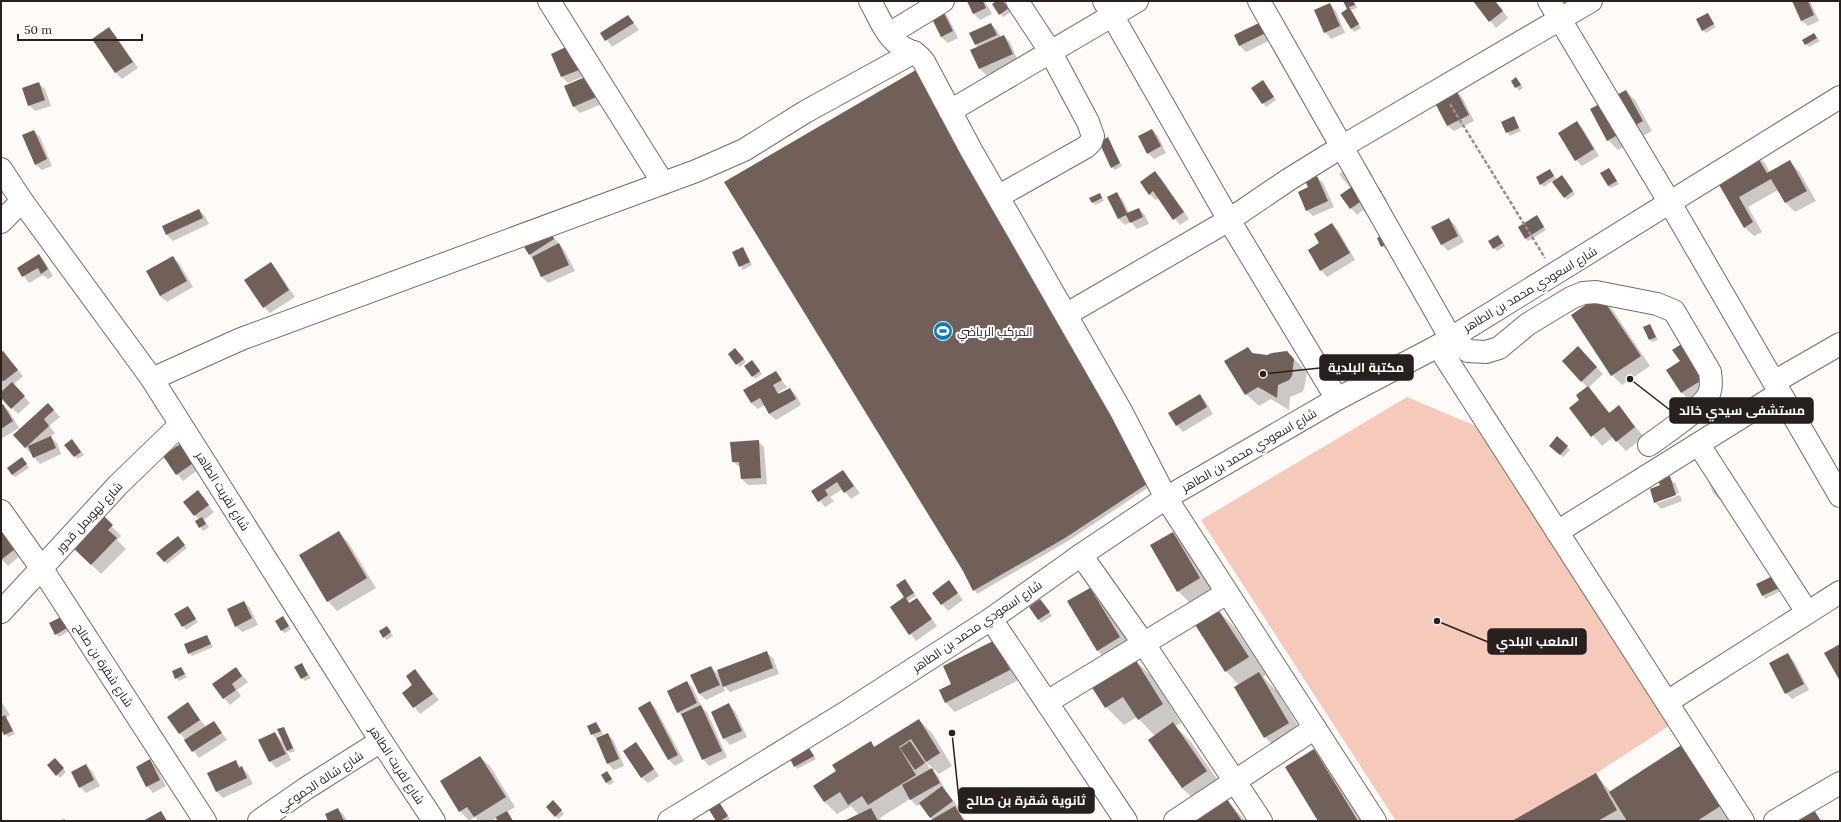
<svg xmlns="http://www.w3.org/2000/svg" width="1841" height="822" viewBox="0 0 1841 822" font-family="Lora,Cairo,serif">
	<rect width="100%" height="100%" fill="#fefaf8"/>
	<!-- green -->
	<path fill="#f6cabb" d="M1407 397 1478 427 1675 722 1523 821H1396L1201 520Z"/>
	<!-- shadow -->
	<g fill="#0003">
		<path d="M968 1H985L992 14 980 20 974 14Z"/>
		<path d="M998 1H1003L1011 12 1003 17 993 4Z"/>
		<path d="M1344 1H1354L1357 8 1351 10 1361 28 1354 32 1342 13 1348 10Z"/>
		<path d="M1474 1H1495L1508 18 1496 28Z"/>
		<path d="M1793 1H1810L1819 21 1808 26 1801 20Z"/>
		<path d="M1330 4 1336 11 1345 33 1331 39 1325 32Z"/>
		<path d="M942 10 948 17 958 38 948 43 941 37Z"/>
		<path d="M1708 14 1716 27 1706 33 1703 30Z"/>
		<path d="M628 16 639 30 612 47 602 33Z"/>
		<path d="M991 24 997 30 1001 37 1004 36 1010 42 1018 61 986 75 980 69 972 50 978 47 976 45Z"/>
		<path d="M1271 28 1275 38 1246 52 1239 45Z"/>
		<path d="M109 29 115 35 138 68 122 79 116 73 94 39Z"/>
		<path d="M1814 34 1820 41 1809 47 1806 44Z"/>
		<path d="M568 47 584 76 568 83 562 77 552 54Z"/>
		<path d="M921 68 1155 483 1068 541 977 594 964 571Z"/>
		<path d="M592 75 607 102 580 113 574 107 566 86Z"/>
		<path d="M1512 81H1519L1523 88 1519 91Z"/>
		<path d="M38 83 45 89 51 106 35 111 29 105Z"/>
		<path d="M1265 85 1276 100 1266 107 1253 88Z"/>
		<path d="M1075 88 1074 118 1061 98Z"/>
		<path d="M1456 91 1462 97 1474 121 1454 131 1447 125Z"/>
		<path d="M1626 91 1635 100 1652 131 1618 150 1608 140Z"/>
		<path d="M1514 118 1521 131 1510 136 1502 123Z"/>
		<path d="M1577 122 1583 129 1599 156 1582 166 1576 160Z"/>
		<path d="M1152 130 1158 136 1166 153 1154 159 1148 153Z"/>
		<path d="M34 131 40 137 52 166 42 170 35 164Z"/>
		<path d="M1108 139 1122 166 1115 170 1112 167Z"/>
		<path d="M1356 153 1362 159 1373 176 1358 185 1374 183 1387 199 1377 206 1371 220 1363 210 1357 215 1341 196 1351 189 1339 174 1350 167Z"/>
		<path d="M1755 154 1765 163 1770 173 1790 162 1799 171 1816 201 1795 212 1786 203 1778 190 1748 207 1762 232 1754 236 1744 227 1716 177Z"/>
		<path d="M1609 169 1619 184 1611 188 1608 186Z"/>
		<path d="M1550 170 1557 180 1565 179 1575 194 1567 200 1553 181 1544 187 1541 184Z"/>
		<path d="M1155 172 1161 178 1189 219 1180 225 1159 198 1156 200 1149 194Z"/>
		<path d="M1317 177 1323 183 1334 207 1313 216 1307 210 1310 188Z"/>
		<path d="M1100 194 1104 201 1095 205 1093 202Z"/>
		<path d="M1117 194 1123 200 1129 213 1139 209 1145 215 1149 224 1137 229 1131 222 1125 225 1118 218Z"/>
		<path d="M199 210 205 216 209 224 173 241 166 234Z"/>
		<path d="M1537 216 1546 230 1528 241 1525 238Z"/>
		<path d="M1448 219 1455 225 1464 242 1448 251 1441 244Z"/>
		<path d="M1331 224 1338 230 1355 260 1327 277 1321 270 1309 250 1320 243Z"/>
		<path d="M548 230 565 251 575 271 548 283 542 277 530 254Z"/>
		<path d="M1498 236 1505 246 1497 251 1494 248Z"/>
		<path d="M1378 239 1401 241 1385 249Z"/>
		<path d="M743 248 752 265 743 270 734 253Z"/>
		<path d="M39 256 45 262 53 276 48 279 43 275 29 283 18 268Z"/>
		<path d="M173 257 179 263 193 287 167 302 160 296Z"/>
		<path d="M271 263 277 270 295 297 270 313 264 307Z"/>
		<path d="M1600 296 1610 306 1650 366 1622 385 1612 375 1572 316Z"/>
		<path d="M1650 325 1658 340 1652 342 1650 339Z"/>
		<path d="M1248 348 1254 354 1267 356 1287 352 1307 372 1304 389 1302 392 1290 397 1289 410 1271 399 1259 406 1246 394Z"/>
		<path d="M1701 349 1722 382 1692 402 1682 393 1668 370Z"/>
		<path d="M3 352 23 376 13 385 30 403 18 414 1 396 3 391 1 390V354Z"/>
		<path d="M738 352 746 362 740 367 737 364Z"/>
		<path d="M1584 354 1603 374 1588 388 1610 413 1619 407 1644 437 1626 451 1613 437 1602 446 1570 408 1580 400 1587 387 1563 361Z"/>
		<path d="M755 364 762 374 755 379 753 376Z"/>
		<path d="M776 373 787 387 779 392 780 394 790 389 796 395 801 405 776 420 769 414 765 405 758 409 751 403Z"/>
		<path d="M1199 395 1206 402 1213 414 1183 432 1177 425Z"/>
		<path d="M48 404 60 417 49 426 55 433 50 437 57 443 61 454 40 464 25 447Z"/>
		<path d="M2 405 9 411 19 428 1 439V406Z"/>
		<path d="M1557 438 1570 450 1563 457 1550 446Z"/>
		<path d="M758 441 764 447 767 484 748 485 742 479 741 468 733 462Z"/>
		<path d="M75 443 84 455 77 459 75 456Z"/>
		<path d="M164 457 207 463 183 481Z"/>
		<path d="M24 461 29 468 15 477 12 475Z"/>
		<path d="M843 471 860 493 851 499 843 489 830 497 834 501 825 507 812 491Z"/>
		<path d="M1724 471 1730 494 1719 499 1713 493 1707 478Z"/>
		<path d="M1669 478 1676 484 1679 493 1657 501V503L1680 495 1682 501 1661 509 1655 502Z"/>
		<path d="M198 492 214 512 204 520 209 527 203 531 196 521 199 520 184 502Z"/>
		<path d="M100 514 121 536 117 540 126 549 101 574 70 544Z"/>
		<path d="M1 533 29 548 8 566 1 559Z"/>
		<path d="M338 533 348 542 376 588 337 611 328 601Z"/>
		<path d="M1173 533 1191 551 1218 597 1196 609 1178 591Z"/>
		<path d="M180 540 187 548 167 564 164 561Z"/>
		<path d="M1775 576 1783 590 1765 599 1763 596Z"/>
		<path d="M905 580 916 596 908 601 910 604 917 599 937 626 916 641 891 608 906 597Z"/>
		<path d="M949 581 963 600 948 611 933 593Z"/>
		<path d="M1090 589 1108 607 1137 656 1116 669 1098 651 1068 602Z"/>
		<path d="M244 602 250 608 258 625 242 632 236 626Z"/>
		<path d="M1043 603 1052 616 1041 623 1030 607Z"/>
		<path d="M1217 609 1235 628 1266 675 1263 677 1277 691 1307 741 1283 755 1265 737 1239 685 1226 671 1195 624Z"/>
		<path d="M190 610 198 622 186 630 175 614Z"/>
		<path d="M61 618 69 631 59 637 56 634Z"/>
		<path d="M285 620 291 629 285 633 282 631Z"/>
		<path d="M387 627 393 636 387 640 384 637Z"/>
		<path d="M206 636 213 647 192 656 189 653Z"/>
		<path d="M994 642 1019 680 955 712 946 703 940 691 953 684Z"/>
		<path d="M766 652 773 658 779 674 730 692 723 685 725 691 706 700 700 694 692 676 711 667 720 676Z"/>
		<path d="M1788 655 1794 661 1809 690 1792 699 1786 693Z"/>
		<path d="M1135 660 1153 678 1181 723 1175 726 1191 742 1224 789 1201 806 1182 788 1155 736 1137 717 1124 725 1106 707Z"/>
		<path d="M301 664 311 678 305 681 302 678Z"/>
		<path d="M181 668 187 677 179 681 176 678Z"/>
		<path d="M236 668 248 682 237 690 241 696 230 705 224 698Z"/>
		<path d="M415 670 439 700 420 714 403 693 414 685Z"/>
		<path d="M687 682 693 688 702 708 707 712 727 757 709 766 703 759 684 718 678 712Z"/>
		<path d="M1 701 10 715 6 718 15 734 8 737 1 727Z"/>
		<path d="M650 702 656 709 684 761 675 766 669 760 640 708Z"/>
		<path d="M188 704 206 727 214 722 227 740 199 758 168 717Z"/>
		<path d="M729 705 735 711 747 737 730 745 724 738Z"/>
		<path d="M919 720 932 733 952 766 939 774 925 761 931 770 938 776 945 790 959 808 957 809 966 821H933L921 804 917 806 910 799 880 818 882 821H847L859 815 851 806 837 814 825 802 814 786 837 771 870 743 876 748Z"/>
		<path d="M596 723 603 734 595 738 588 727Z"/>
		<path d="M283 728 295 751 290 753 286 749 291 760 276 768 270 761 275 734 284 743Z"/>
		<path d="M608 735 614 741 624 766 614 770 608 764 597 739Z"/>
		<path d="M636 744 642 750 659 776 648 783 641 777Z"/>
		<path d="M807 746 816 759 797 769 795 766Z"/>
		<path d="M1683 746 1734 818 1729 821H1514L1595 774 1611 792Z"/>
		<path d="M1314 750 1332 768 1364 821H1319Z"/>
		<path d="M480 757 490 766 515 807 507 812 513 821H499L497 818 492 821H479L475 817 469 821 460 811Z"/>
		<path d="M55 759 66 772 60 778 48 765Z"/>
		<path d="M150 761 156 767 166 786 153 793 147 786Z"/>
		<path d="M236 762 248 774 253 784 223 798 217 792 209 774Z"/>
		<path d="M86 765 92 771 100 786 86 793 80 787Z"/>
		<path d="M609 775 614 782 609 785 606 783Z"/>
		<path d="M1227 801 1246 821H1199Z"/>
		<path d="M719 803 730 819 727 821H717Z"/>
		<path d="M556 804 564 814 558 819 556 816Z"/>
		<path d="M337 809 344 815 347 821H330Z"/>
		<path d="M64 818 66 821H59Z"/>
	</g>
	<!-- building -->
	<g fill="#71605a">
		<path d="M967 1H983L986 8 973 14Z"/>
		<path d="M996 1H1003L1009 8 999 15 992 4Z"/>
		<path d="M1343 1H1353L1355 5 1349 7 1359 24 1351 29 1341 13 1347 9Z"/>
		<path d="M1473 1H1495L1503 11 1489 22Z"/>
		<path d="M1792 1H1808L1814 15 1801 21Z"/>
		<path d="M1330 3 1340 26 1324 33 1314 10Z"/>
		<path d="M942 9 953 31 941 37 930 15Z"/>
		<path d="M1708 13 1714 24 1702 31 1696 19Z"/>
		<path d="M628 15 634 23 605 41 600 33Z"/>
		<path d="M1265 20 1270 31 1239 46 1234 35Z"/>
		<path d="M991 23 997 35 975 45 969 33Z"/>
		<path d="M109 27 133 62 115 73 92 39Z"/>
		<path d="M1814 33 1817 38 1805 45 1802 40Z"/>
		<path d="M1004 35 1013 54 979 69 970 50Z"/>
		<path d="M568 46 579 70 561 77 551 54Z"/>
		<path d="M921 67 1153 480 1065 538 973 591 963 571 724 182Z"/>
		<path d="M592 74 601 95 573 107 564 86Z"/>
		<path d="M1516 77 1521 85 1515 88 1511 81Z"/>
		<path d="M1263 80 1274 97 1262 104 1251 88Z"/>
		<path d="M39 82 45 100 28 106 22 88Z"/>
		<path d="M1456 90 1469 115 1447 126 1434 101Z"/>
		<path d="M1626 90 1643 121 1607 141 1590 109Z"/>
		<path d="M1514 116 1519 128 1506 133 1501 122Z"/>
		<path d="M1577 121 1594 149 1575 161 1558 133Z"/>
		<path d="M1152 129 1161 146 1147 154 1138 136Z"/>
		<path d="M34 130 47 159 35 165 22 135Z"/>
		<path d="M1108 137 1120 163 1111 168 1099 142Z"/>
		<path d="M1755 153 1767 173 1790 160 1807 191 1785 203 1771 179 1739 197 1753 222 1744 228 1714 176Z"/>
		<path d="M1609 168 1617 181 1608 186 1600 173Z"/>
		<path d="M1550 169 1554 176 1540 185 1536 177Z"/>
		<path d="M1155 171 1184 212 1173 220 1153 191 1149 195 1140 182Z"/>
		<path d="M1562 175 1573 191 1564 198 1552 182Z"/>
		<path d="M1317 176 1328 201 1306 211 1298 192 1308 187 1305 181Z"/>
		<path d="M1374 182 1382 192 1370 201 1367 197 1350 209 1340 195 1357 183Z"/>
		<path d="M1117 192 1127 213 1139 208 1143 217 1130 223 1126 215 1118 219 1107 197Z"/>
		<path d="M1100 193 1102 198 1092 203 1089 198Z"/>
		<path d="M199 209 203 218 166 235 162 226Z"/>
		<path d="M1537 215 1544 227 1525 239 1518 227Z"/>
		<path d="M1449 218 1458 236 1441 245 1431 227Z"/>
		<path d="M1332 223 1350 253 1320 271 1308 250 1319 243 1314 234Z"/>
		<path d="M548 229 554 239 529 255 523 245Z"/>
		<path d="M1395 229 1399 238 1381 247 1377 238Z"/>
		<path d="M1498 235 1503 243 1493 249 1488 241Z"/>
		<path d="M559 243 569 265 541 277 532 257Z"/>
		<path d="M743 247 750 262 739 267 732 252Z"/>
		<path d="M39 254 48 269 41 274 38 268 22 277 17 268Z"/>
		<path d="M173 256 187 281 160 296 146 271Z"/>
		<path d="M271 262 289 290 263 308 244 280Z"/>
		<path d="M1600 295 1641 356 1611 376 1571 315Z"/>
		<path d="M1650 324 1656 337 1649 340 1643 327Z"/>
		<path d="M1691 338 1713 373 1681 393 1666 370 1680 361 1672 350Z"/>
		<path d="M1578 346 1597 367 1581 382 1562 361Z"/>
		<path d="M1248 347 1252 353 1267 355 1272 353 1287 351 1294 359 1292 376 1289 380 1278 385 1277 398 1258 387 1245 395 1224 361Z"/>
		<path d="M735 348 744 359 736 365 728 354Z"/>
		<path d="M3 351 18 370 4 381 1 380V352Z"/>
		<path d="M752 360 760 371 752 377 744 366Z"/>
		<path d="M776 371 782 380 773 385 778 394 790 388 796 399 769 414 760 398 751 403 743 390Z"/>
		<path d="M12 382 25 396 11 409 1 398V392Z"/>
		<path d="M1588 386 1609 413 1619 405 1635 427 1616 442 1604 427 1591 437 1569 408 1579 400 1576 395Z"/>
		<path d="M1200 394 1207 407 1176 426 1168 413Z"/>
		<path d="M48 403 54 410 44 419 49 426 25 448 13 435Z"/>
		<path d="M3 404 13 421 1 429V405Z"/>
		<path d="M51 436 56 448 33 458 28 446Z"/>
		<path d="M1557 436 1568 446 1560 455 1549 446Z"/>
		<path d="M188 438 202 457 176 475 163 456Z"/>
		<path d="M72 439 81 452 74 457 64 445Z"/>
		<path d="M759 440 761 478 741 479 739 462H732L730 442Z"/>
		<path d="M22 457 27 464 12 475 7 468Z"/>
		<path d="M843 470 854 486 844 493 837 482 825 490 828 495 818 502 811 491Z"/>
		<path d="M1670 476 1676 495 1654 503 1650 489 1660 485 1658 481Z"/>
		<path d="M198 490 209 505 194 516 183 502Z"/>
		<path d="M100 512 113 525 108 530 117 538 91 565 69 544Z"/>
		<path d="M202 517 206 524 199 528 195 521Z"/>
		<path d="M10 525 24 542 1 560V532Z"/>
		<path d="M339 531 367 578 327 602 299 555Z"/>
		<path d="M1173 532 1200 578 1177 592 1150 545Z"/>
		<path d="M178 536 185 545 164 562 156 553Z"/>
		<path d="M1775 575 1781 587 1762 596 1756 584Z"/>
		<path d="M905 579 914 593 906 598 909 603 917 598 932 619 909 635 890 607 904 597 896 585Z"/>
		<path d="M949 580 958 593 941 605 932 593Z"/>
		<path d="M1090 588 1120 637 1097 651 1067 601Z"/>
		<path d="M1040 599 1050 612 1038 620 1029 607Z"/>
		<path d="M244 601 252 618 235 627 227 609Z"/>
		<path d="M188 606 196 619 182 627 174 614Z"/>
		<path d="M1217 608 1249 657 1225 672 1194 623Z"/>
		<path d="M283 616 289 626 281 631 275 621Z"/>
		<path d="M61 617 67 628 55 635 49 623Z"/>
		<path d="M387 626 391 632 383 638 379 631Z"/>
		<path d="M207 635 211 644 188 654 184 644Z"/>
		<path d="M995 640 1010 670 945 703 939 690 951 684 943 666Z"/>
		<path d="M1840 644V681L1824 653Z"/>
		<path d="M767 651 773 668 723 687 717 670Z"/>
		<path d="M1788 653 1804 684 1785 694 1769 663Z"/>
		<path d="M1135 659 1163 704 1138 720 1123 697 1105 708 1091 686Z"/>
		<path d="M302 663 308 675 301 679 294 667Z"/>
		<path d="M711 666 720 685 699 694 690 675Z"/>
		<path d="M181 667 185 674 175 679 172 671Z"/>
		<path d="M236 667 242 676 232 684 236 690 223 699 212 684Z"/>
		<path d="M415 669 433 694 413 708 402 693 412 685 406 676Z"/>
		<path d="M1259 672 1289 723 1264 738 1234 687Z"/>
		<path d="M687 681 697 703 677 713 667 691Z"/>
		<path d="M650 701 678 755 668 760 638 708Z"/>
		<path d="M188 702 200 720 179 734 167 717Z"/>
		<path d="M729 703 742 731 723 739 711 712Z"/>
		<path d="M701 705 722 751 702 760 681 714Z"/>
		<path d="M5 715 13 731 4 735 1 729V717Z"/>
		<path d="M919 719 940 753 926 762 911 739 899 747 916 775 868 805 862 796 848 805 840 792 824 802 813 786 836 771 832 765 871 741 874 747Z"/>
		<path d="M214 721 222 733 192 752 184 740Z"/>
		<path d="M596 722 601 731 591 735 587 726Z"/>
		<path d="M1173 722 1207 771 1182 788 1148 740Z"/>
		<path d="M284 727 293 748 287 751 277 729Z"/>
		<path d="M275 732 286 754 269 762 258 740Z"/>
		<path d="M608 733 619 759 607 764 596 738Z"/>
		<path d="M910 741 925 763 915 770 900 748Z"/>
		<path d="M636 742 654 769 641 778 623 751Z"/>
		<path d="M1683 744 1722 805 1697 821H1627L1609 792Z"/>
		<path d="M807 745 814 756 794 767 788 755Z"/>
		<path d="M1314 749 1358 821H1318L1285 767Z"/>
		<path d="M480 756 506 797 474 817 467 807 459 812 440 781Z"/>
		<path d="M55 758 64 768 56 776 47 765Z"/>
		<path d="M150 759 160 780 146 787 136 767Z"/>
		<path d="M236 760 239 768 242 766 247 778 216 792 207 773Z"/>
		<path d="M86 764 94 780 79 788 71 772Z"/>
		<path d="M932 768 940 783 910 800 902 785Z"/>
		<path d="M607 771 612 779 606 783 601 775Z"/>
		<path d="M1596 773 1617 810 1598 821H1512Z"/>
		<path d="M942 786 953 801 930 818 919 803Z"/>
		<path d="M1227 799 1242 821H1198L1197 820Z"/>
		<path d="M553 800 562 810 555 817 546 807Z"/>
		<path d="M719 802 728 816 720 821H716L708 808Z"/>
		<path d="M955 806 964 821H932L931 820Z"/>
		<path d="M338 808 344 821H328L325 814Z"/>
		<path d="M871 808 878 821H844Z"/>
		<path d="M1814 810 1821 821H1798Z"/>
		<path d="M161 811 167 821H143Z"/>
		<path d="M507 811 513 821H497L496 817Z"/>
	</g>
	<g fill="none" stroke-linecap="round" stroke-linejoin="round">
		<defs>
			<g id="minor">
				<path d="M549 1 663 183"/>
				<path d="M870 1C878 15 885 34 898 44 908 53 915 49 924 62L971 150 1121 411 1166 498 1375 821"/>
				<path d="M1104 1 1229 220 1337 399"/>
				<path d="M1259 1 1450 337 1468 351 1486 352 1499 348 1528 324 1571 298 1583 293 1596 292 1657 304 1674 311 1710 372C1711 379 1712 387 1709 394 1701 410 1665 433 1649 445"/>
				<path d="M1549 1 1670 203 1840 496"/>
				<path d="M889 34 943 1"/>
				<path d="M950 111 1137 1"/>
				<path d="M1 169 22 201 152 379 381 741 434 821"/>
				<path d="M999 196 1086 147 1091 142 1093 136 1088 122 1050 51 1017 1"/>
				<path d="M1 222 22 201"/>
				<path d="M1067 314 1229 220 1288 180 1343 146 1591 1"/>
				<path d="M1438 346 1743 821"/>
				<path d="M152 379 241 339 696 171 744 150 805 112 914 52"/>
				<path d="M1774 382 1840 344"/>
				<path d="M1699 445 1807 612"/>
				<path d="M1 511 42 569 205 821"/>
				<path d="M1557 532 1780 393"/>
				<path d="M1081 555 1144 644 1261 821"/>
				<path d="M1 612 118 485 180 425"/>
				<path d="M991 619 1126 821"/>
				<path d="M1047 702 1227 593"/>
				<path d="M1667 702 1840 592"/>
				<path d="M259 821 305 789 381 741"/>
				<path d="M669 821 845 713 991 619 1081 555 1166 498 1337 399 1438 346 1840 97"/>
				<path d="M1175 821 1315 728"/>
				<path d="M1775 821 1840 783"/>
			</g>
		</defs>
		<!-- minor casing -->
		<use href="#minor" stroke="#7b6a64" stroke-width="24"/>
		<!-- path -->
		<path stroke="#96918f" stroke-width="2.5" stroke-dasharray="4 2" stroke-linecap="butt" d="M1450 104 1545 258"/>
		<!-- minor -->
		<use href="#minor" stroke="#fff" stroke-width="22"/>
	</g>
	<!-- icons -->
	<defs>
		<symbol id="stadium-disc" viewBox="-11 -11 22 22"><circle r="9.5" fill="#0a79c4" stroke="#fff"/><path d="M0-5a6.5 5 0 1 0 0 10a6.5 5 0 1 0 0-10ZM-3.5-1.8h7v3.6h-7Z" fill="#fff"/></symbol>
	</defs>
	<g fill-rule="evenodd">
		<use href="#stadium-disc" x="932" y="320" width="22" height="22"/>
	</g>
	<g text-anchor="middle" dominant-baseline="central" stroke-width="4" stroke-linejoin="round" paint-order="stroke">
		<!-- street labels -->
		<g font-size="12" fill="#27201e" stroke="#fff">
			<text transform="translate(1530 289) rotate(-31)">شارع اسعودي محمد بن الطاهر</text>
			<text transform="translate(1249 450) rotate(-30)">شارع اسعودي محمد بن الطاهر</text>
			<text transform="translate(223 491) rotate(58)">شارع لقريت الطاهر</text>
			<text transform="translate(89 517) rotate(-47)">شارع لهويمل قدور</text>
			<text transform="translate(977 626) rotate(-34)">شارع اسعودي محمد بن الطاهر</text>
			<text transform="translate(104 665) rotate(57)">شارع شقرة بن صالح</text>
			<text transform="translate(397 765) rotate(57)">شارع لقريت الطاهر</text>
			<text transform="translate(320 781) rotate(-33)">شارع شالة الجموعي</text>
		</g>
		<!-- poi labels -->
		<g font-size="12" fill="#27201e" stroke="#fff" text-anchor="start">
			<text x="957" y="331">المركب الرياضي</text>
		</g>
	</g>
	<!-- callouts -->
	<path fill="none" stroke="#27201e" stroke-width="1.5" d="M1263 374L1320 368M1630 379L1670 410M1437 621L1488 642M952 733L959 800"/>
	<g fill="#27201e" stroke="#fff" stroke-width="1.5">
		<circle cx="1263" cy="374" r="4"/>
		<circle cx="1630" cy="379" r="4"/>
		<circle cx="1437" cy="621" r="4"/>
		<circle cx="952" cy="733" r="4"/>
	</g>
	<g fill="#27201e" stroke="#27201e" stroke-width="1.5">
		<rect x="1320" y="355" width="93" height="25" rx="4"/>
		<rect x="1670" y="398" width="143" height="25" rx="4"/>
		<rect x="1488" y="629" width="98" height="25" rx="4"/>
		<rect x="959" y="788" width="135" height="25" rx="4"/>
	</g>
	<g font-size="13" text-anchor="middle" font-weight="bold" fill="#fff">
		<text x="1366" y="372">مكتبة البلدية</text>
		<text x="1742" y="415">مستشفى سيدي خالد</text>
		<text x="1537" y="646">الملعب البلدي</text>
		<text x="1026" y="805">ثانوية شقرة بن صالح</text>
	</g>
	<!-- border -->
	<rect width="1841" height="822" fill="none" stroke="#27201e" stroke-width="4"/>
	<!-- scale -->
	<path d="M18 34v6h124v-6" fill="none" stroke="#27201e" stroke-width="2"/>
	<text x="24" y="34" font-size="12" fill="#27201e" stroke="#ffffff" stroke-width="3" paint-order="stroke">50 m</text>
</svg>
